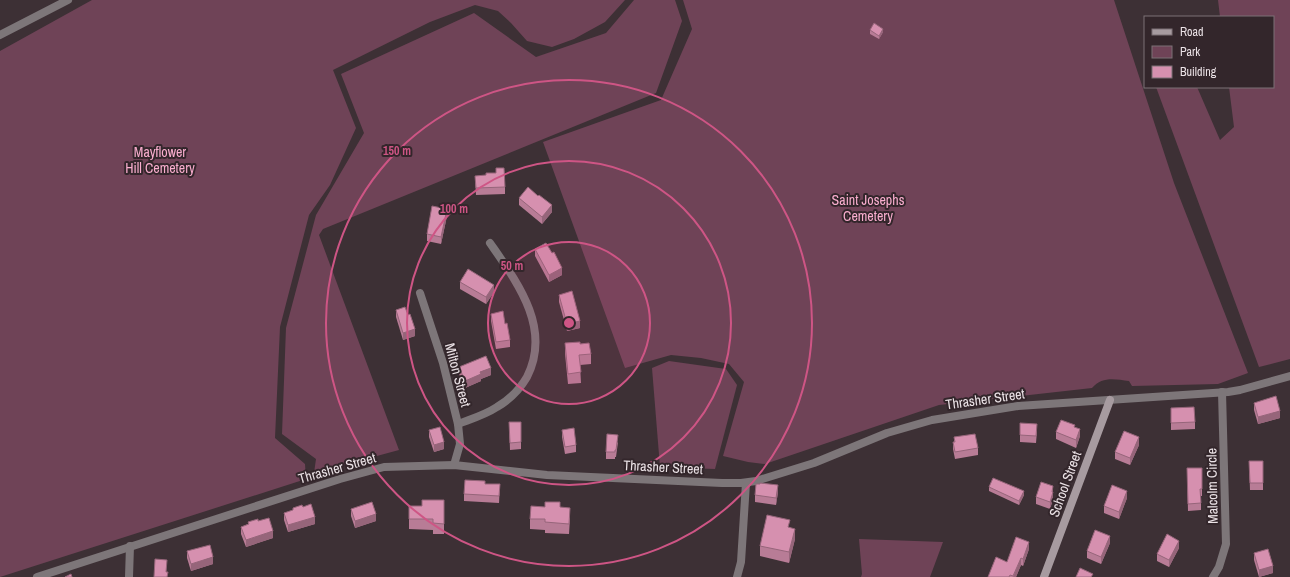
<svg xmlns="http://www.w3.org/2000/svg" width="1290" height="577" viewBox="0 0 1290 577" font-family="'Archivo Narrow',sans-serif">
	<rect width="100%" height="100%" fill="#3d3035"/>
	<!-- green -->
	<g fill="#6f4357">
		<path d="M92 0H625L605 22 574 39 552 47 527 41 511 23 498 11 475 5 430 22 333 70 356 128 330 185 309 215 280 327 275 438 305 464 306 479 0 577V51Z"/>
		<path d="M634 0H675L682 21 656 93 323 229 319 235 399 450 314 473 316 459 282 434 286 328 316 215 364 133 341 74 474 13 536 57 606 33Z"/>
		<path d="M683 0H1114L1174 183 1248 373 1218 384 1132 386 1129 381C1115 379 1102 376 1092 388L939 405 765 464 748 462 723 456 744 382 729 364 701 358 671 355 625 368 543 142 661 100 692 29Z"/>
		<path d="M1218 0H1290V359L1259 367 1156 87H1197L1220 140 1234 127 1229 87H1273V17H1220Z"/>
		<path d="M669 361 726 369 737 385 715 469 660 467 652 368Z"/>
		<path d="M859 539 943 542 930 577H861L862 574Z"/>
	</g>
	<g fill="none" stroke-linecap="round" stroke-linejoin="round">
		<!-- street -->
		<g stroke="#7d7679" stroke-width="8">
			<path d="M0 35 68 0"/>
			<path d="M420 293 443 363 458 424 460 444 454 465"/>
			<path d="M458 424C471 419 485 415 497 407 509 400 520 389 527 377 552 328 517 282 490 243"/>
			<path d="M37 577 340 479 384 467 454 465 547 475 722 483H741L756 481 814 463 887 433 932 420 1018 406 1228 392 1240 390 1290 376"/>
			<path d="M129 577 130 546"/>
			<path d="M737 577 741 562 746 483"/>
			<path d="M1213 577 1219 567 1226 544 1222 392"/>
		</g>
		<!-- secondary -->
		<path stroke="#a79ba0" stroke-width="8" d="M1044 577 1110 400"/>
	</g>
	<!-- wall -->
	<g fill="#b87c96">
		<path d="M870 30 883 32 879 39 870 34Z"/>
		<path d="M475 176 505 187V194L476 195Z"/>
		<path d="M519 198 552 212 542 224 519 205Z"/>
		<path d="M447 216 441 244 427 241V234Z"/>
		<path d="M535 249 562 275 549 282 535 256Z"/>
		<path d="M460 282 494 292 486 304 460 289Z"/>
		<path d="M559 295 580 328 567 331 559 302Z"/>
		<path d="M396 310 415 336 403 340 396 317Z"/>
		<path d="M491 314 505 324 510 340V347L496 349 491 321Z"/>
		<path d="M565 343 580 344 591 354V364L580 365 581 383 568 384 565 354Z"/>
		<path d="M459 367 491 375 481 379V381L465 388 459 374Z"/>
		<path d="M1254 403 1280 418 1258 424 1254 410Z"/>
		<path d="M1171 408 1195 422V429L1171 430Z"/>
		<path d="M509 422H521V449L510 450Z"/>
		<path d="M1075 427 1080 436 1076 448 1056 439V432Z"/>
		<path d="M429 430 444 449 434 452 429 437Z"/>
		<path d="M562 430 576 445V452L565 454 562 437Z"/>
		<path d="M1037 431 1036 443 1020 442V435Z"/>
		<path d="M954 437 978 448V455L955 459 953 449V442H954Z"/>
		<path d="M618 442 616 457H615V459H606V452Z"/>
		<path d="M1139 445 1130 465 1115 459V452Z"/>
		<path d="M1249 461H1263V490H1250Z"/>
		<path d="M1187 468H1202V496H1201V510L1188 511Z"/>
		<path d="M485 484H500L499 503 464 501V494Z"/>
		<path d="M1053 486V499L1050 509 1036 504V497Z"/>
		<path d="M989 487 1024 495 1019 505 989 491Z"/>
		<path d="M778 492 776 505 755 502V495Z"/>
		<path d="M1127 498 1119 519 1104 513V506Z"/>
		<path d="M409 506 444 511V534H433V530L409 529Z"/>
		<path d="M303 507 315 524 288 532 284 520V513L293 510V508Z"/>
		<path d="M560 507 570 518 569 534 545 533V530L530 529V519Z"/>
		<path d="M351 509 376 521 355 528 351 516Z"/>
		<path d="M258 521 273 538 246 547 241 534V527L248 524V522Z"/>
		<path d="M790 527 795 539 789 563 760 556V546Z"/>
		<path d="M1110 543 1101 564 1087 558V551Z"/>
		<path d="M1179 548 1169 567 1157 561V554Z"/>
		<path d="M1029 549 1023 566 1021 565 1016 577H988Z"/>
		<path d="M187 551 213 564 191 571 187 558Z"/>
		<path d="M1254 553 1273 573 1259 577 1254 560Z"/>
	</g>
	<!-- shaded-wall -->
	<g fill="#96657a">
		<path d="M883 29V32L879 39V36Z"/>
		<path d="M552 205V212L542 224V217Z"/>
		<path d="M447 209V216L441 244V237Z"/>
		<path d="M562 268V275L549 282V275Z"/>
		<path d="M494 285V292L486 304V297Z"/>
		<path d="M580 321V328L567 331V324Z"/>
		<path d="M415 329V336L403 340V333Z"/>
		<path d="M491 368V375L481 379V381L465 388V381L480 372Z"/>
		<path d="M1280 411V418L1258 424V417Z"/>
		<path d="M1080 429V436L1076 448V440Z"/>
		<path d="M1139 437V445L1130 465V458Z"/>
		<path d="M444 442V449L434 452V445Z"/>
		<path d="M778 485V492L776 505V498Z"/>
		<path d="M1053 486V499L1050 509V502L1052 492Z"/>
		<path d="M1024 491V495L1019 505V501Z"/>
		<path d="M1127 491V498L1119 519V512Z"/>
		<path d="M376 514V521L355 528V521Z"/>
		<path d="M315 517V524L288 532V525Z"/>
		<path d="M795 529V539L789 563V552Z"/>
		<path d="M273 531V538L246 547V540Z"/>
		<path d="M1110 536V543L1101 564V557Z"/>
		<path d="M1179 541V548L1169 567V560Z"/>
		<path d="M1029 542V549L1023 566V559Z"/>
		<path d="M213 557V564L191 571V564Z"/>
		<path d="M1021 558V565L1016 577H1013Z"/>
		<path d="M1273 566V573L1259 577V570Z"/>
	</g>
	<!-- building -->
	<g fill="#d690af" stroke="#96657a">
		<path d="M874 23 883 29 879 36 870 30Z"/>
		<path d="M496 168H504L505 187 476 188 475 176 486 175V173H496Z"/>
		<path d="M528 187 538 196 539 195 552 205 542 217 519 198Z"/>
		<path d="M432 206 447 209 441 237 427 234Z"/>
		<path d="M546 243 552 253 554 252 562 268 549 275 535 249Z"/>
		<path d="M468 269 494 285 486 297 460 282Z"/>
		<path d="M572 291 580 321 567 324 559 295Z"/>
		<path d="M405 307 408 315 410 314 415 329 403 333 396 310Z"/>
		<path d="M503 311 505 324 507 323 510 340 496 342 491 314Z"/>
		<path d="M580 342V344L589 343 591 354 579 355 581 372 568 374 565 343Z"/>
		<path d="M486 356 491 368 480 372 481 374 465 381 459 367Z"/>
		<path d="M1276 396 1280 411 1258 417 1254 403Z"/>
		<path d="M1194 407 1195 422 1171 423V408Z"/>
		<path d="M1061 420 1075 425 1074 427 1080 429 1076 440 1056 432Z"/>
		<path d="M509 422H521V442L510 443Z"/>
		<path d="M1020 423 1037 424 1036 436 1020 435Z"/>
		<path d="M440 427 444 442 434 445 429 430Z"/>
		<path d="M574 428 576 445 565 447 562 430Z"/>
		<path d="M1124 431 1139 437 1130 458 1115 452Z"/>
		<path d="M607 434 618 435 616 450H615V452H606Z"/>
		<path d="M975 434 978 448 955 452 953 442H955L954 437Z"/>
		<path d="M1249 461H1263V483H1250Z"/>
		<path d="M1187 468H1202V489H1200L1201 503 1188 504Z"/>
		<path d="M993 478 1024 491 1019 501 989 487Z"/>
		<path d="M465 480 485 481V484H500L499 496 464 494Z"/>
		<path d="M1041 482 1053 486 1052 492H1053L1050 502 1036 497Z"/>
		<path d="M760 483 778 485 776 498 755 495 756 484H760Z"/>
		<path d="M1112 485 1127 491 1119 512 1104 506Z"/>
		<path d="M422 500H444V524L433 523V519H409V506H422Z"/>
		<path d="M372 502 376 514 355 521 351 509Z"/>
		<path d="M545 502H560V507L570 508 569 524 545 522V519H530L531 506 545 507Z"/>
		<path d="M311 504 315 517 288 525 284 513 293 510V508L302 505 303 507Z"/>
		<path d="M767 515 790 520 788 527 795 529 789 552 760 546Z"/>
		<path d="M269 518 273 531 246 540 241 527 249 524 248 522 258 519V521Z"/>
		<path d="M1095 530 1110 536 1101 557 1087 551Z"/>
		<path d="M1167 534 1179 541 1169 560 1157 554Z"/>
		<path d="M1016 537 1029 542 1023 559 1021 558 1013 576 1010 575 1009 577H988L996 557 1007 562Z"/>
		<path d="M210 545 213 557 191 564 187 551Z"/>
		<path d="M1268 549 1273 566 1259 570 1254 553Z"/>
		<path d="M155 559 167 560 166 572H168L167 577H154Z"/>
		<path d="M1080 568 1093 574 1091 577H1076Z"/>
		<path d="M71 574 72 577H65Z"/>
	</g>
	<!-- distance rings -->
	<circle cx="569" cy="323" r="81" fill="#ce5585" fill-opacity=".12"/>
	<g fill="none" stroke="#ce5585" stroke-width="2">
		<circle cx="569" cy="323" r="81"/>
		<circle cx="569" cy="323" r="162"/>
		<circle cx="569" cy="323" r="243"/>
	</g>
	<g text-anchor="middle" dominant-baseline="central" stroke-width="4" stroke-linejoin="round" paint-order="stroke">
		<!-- park labels -->
		<g font-size="14" fill="#faaecf" stroke="#33262b">
			<text x="160" y="152">Mayflower<tspan x="160" dy="16">Hill Cemetery</tspan></text>
			<text x="868" y="200">Saint Josephs<tspan x="868" dy="16">Cemetery</tspan></text>
		</g>
		<!-- street labels -->
		<g font-size="14" fill="#ebe2e6" stroke="#33262b">
			<text transform="translate(458 375) rotate(75)">Milton Street</text>
			<text transform="translate(985 399) rotate(-8)">Thrasher Street</text>
			<text transform="translate(663 467) rotate(3)">Thrasher Street</text>
			<text transform="translate(337 468) rotate(-16)">Thrasher Street</text>
			<text transform="translate(1065 484) rotate(-70)">School Street</text>
			<text transform="translate(1212 486) rotate(-91)">Malcolm Circle</text>
		</g>
	</g>
	<circle cx="569" cy="323" r="6" fill="#ce5585" stroke="#33262b" stroke-width="2"/>
	<g font-size="12" text-anchor="middle" font-weight="bold" fill="#ce5585" stroke="#33262b" stroke-width="4" stroke-linejoin="round" paint-order="stroke">
		<text x="397" y="155">150 m</text>
		<text x="454" y="213">100 m</text>
		<text x="512" y="270">50 m</text>
	</g>
	<!-- legend -->
	<rect x="1144" y="16" width="130" height="72" fill="#33262b" stroke="#7d7176"/>
	<rect x="1152" y="29" width="20" height="6" fill="#a79ba0" stroke="#7d7176"/>
	<text x="1180" y="36" font-size="12" fill="#ebe2e6">Road</text>
	<rect x="1152" y="46" width="20" height="12" fill="#6f4357" stroke="#7d7176"/>
	<text x="1180" y="56" font-size="12" fill="#ebe2e6">Park</text>
	<rect x="1152" y="66" width="20" height="12" fill="#d690af" stroke="#7d7176"/>
	<text x="1180" y="76" font-size="12" fill="#ebe2e6">Building</text>
</svg>
